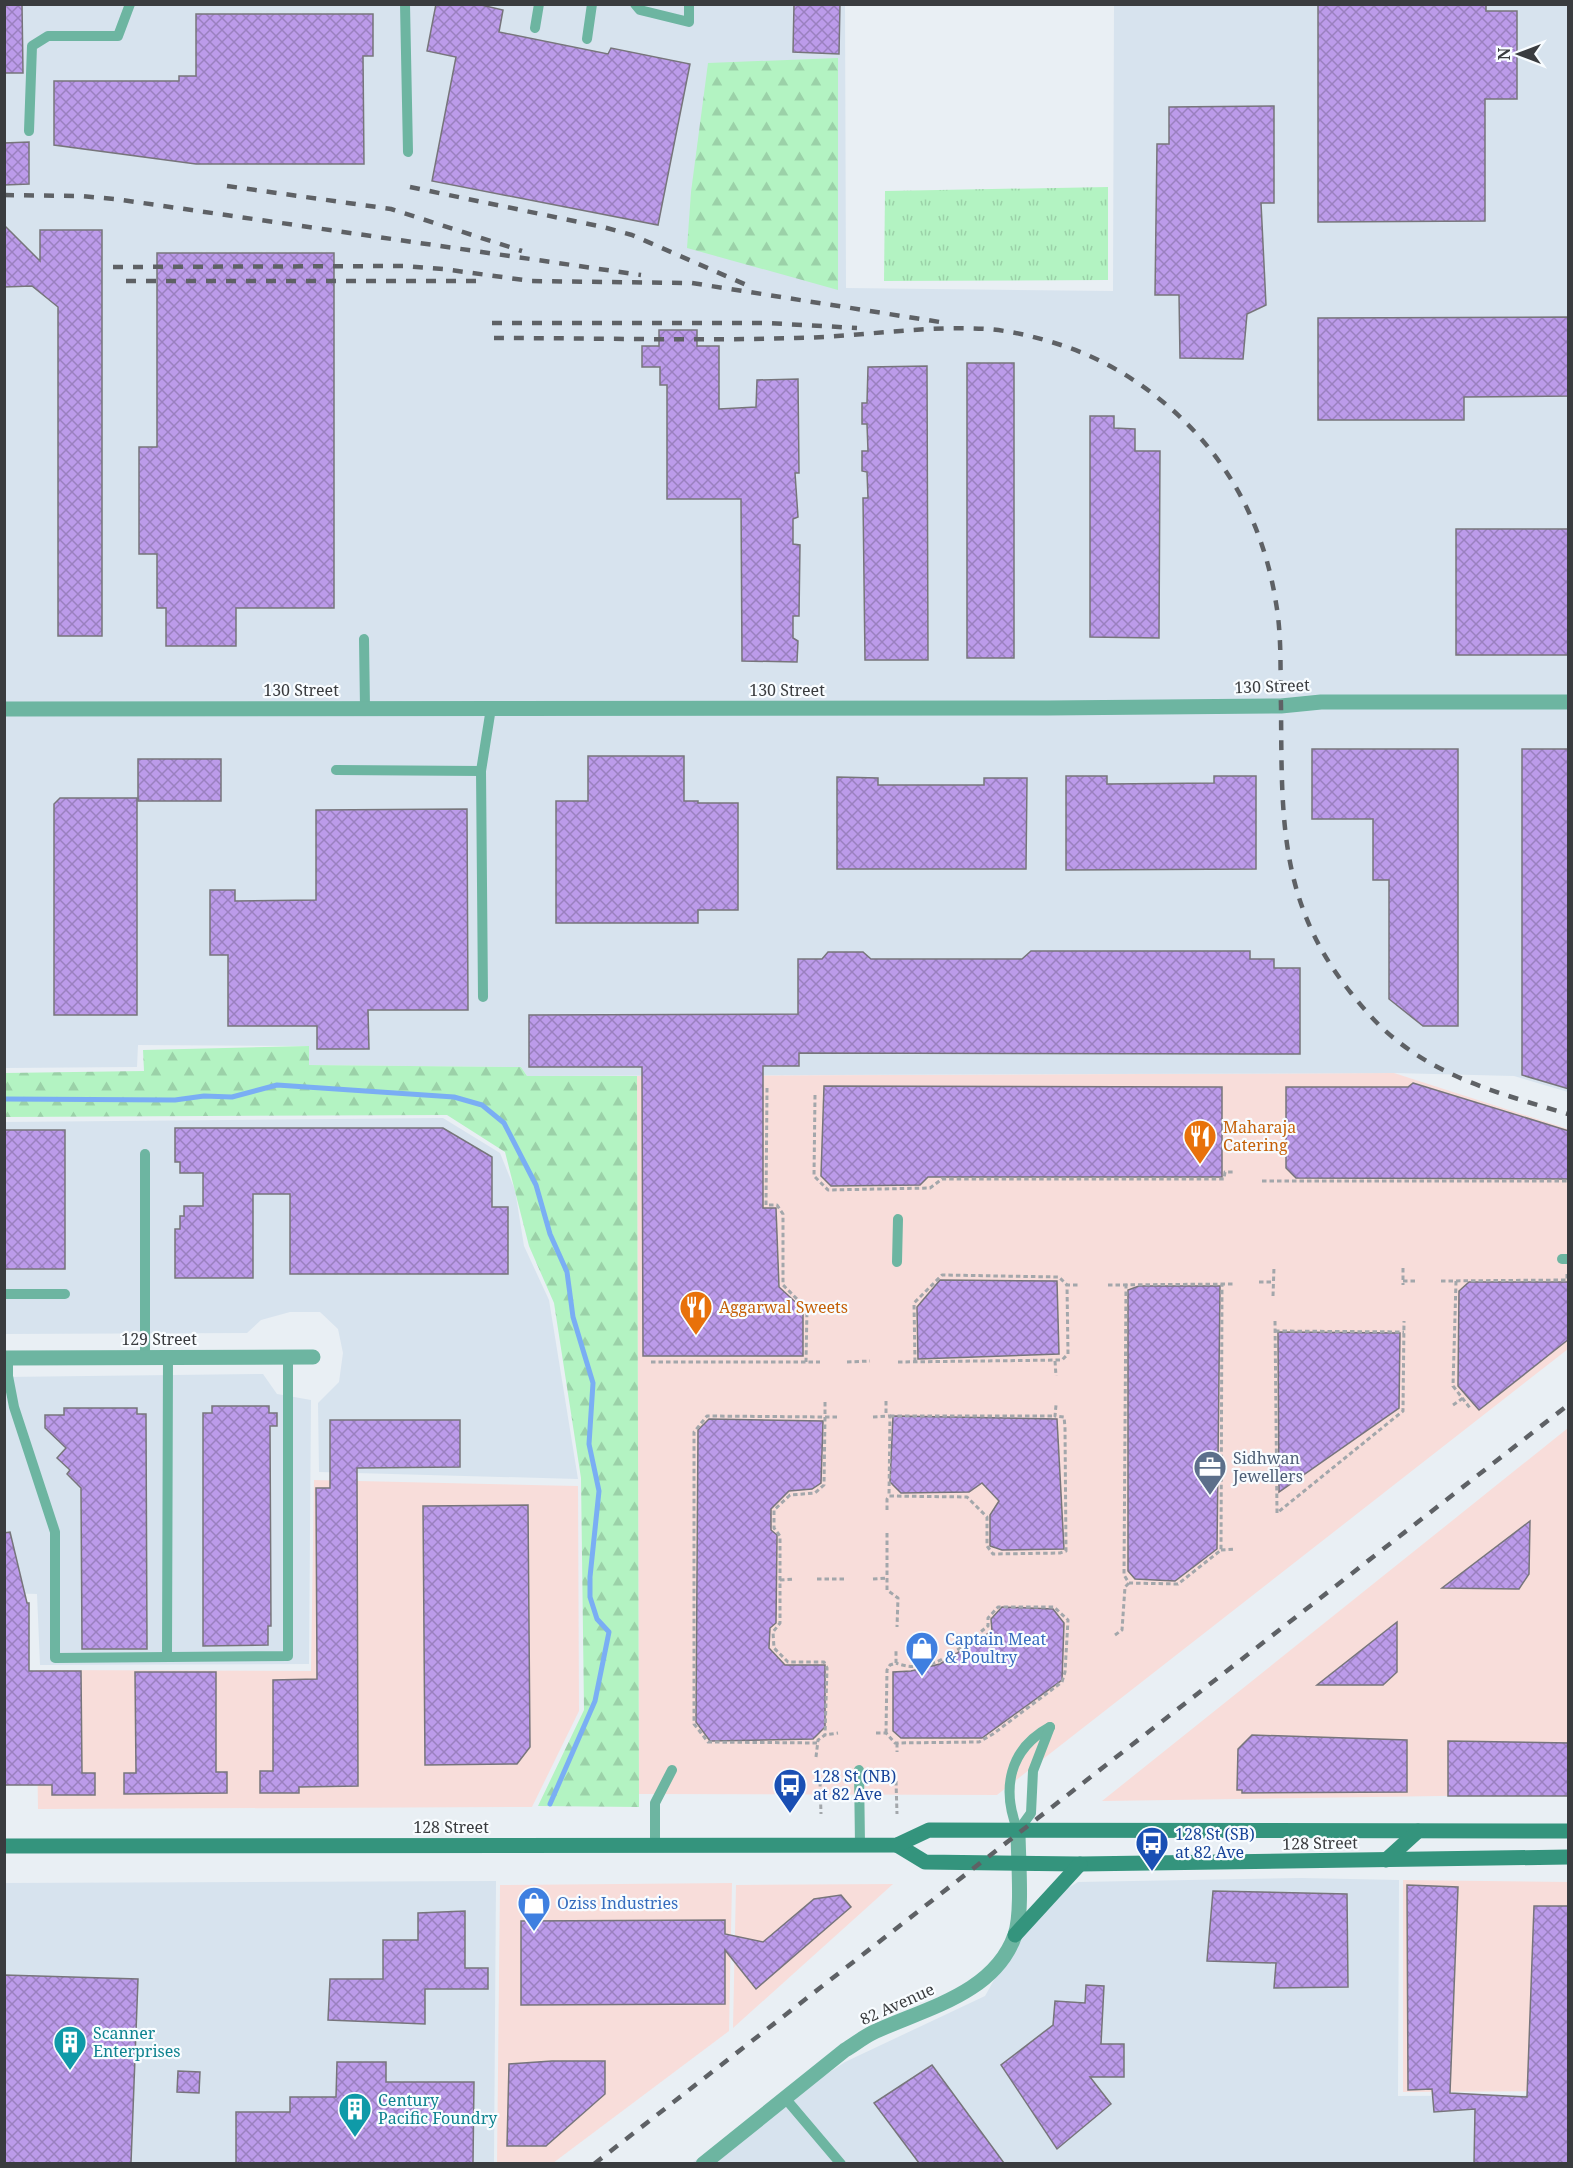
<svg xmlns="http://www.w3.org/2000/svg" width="1573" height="2168" viewBox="0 0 1573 2168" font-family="'Noto Serif',serif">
	<defs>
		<pattern id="grass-tufts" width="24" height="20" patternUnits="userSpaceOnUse" patternTransform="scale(1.5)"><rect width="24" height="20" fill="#b3f3c2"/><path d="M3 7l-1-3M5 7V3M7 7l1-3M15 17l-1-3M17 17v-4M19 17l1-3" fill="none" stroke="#9bd1a8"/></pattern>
		<pattern id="forest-firs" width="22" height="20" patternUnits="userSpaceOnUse" patternTransform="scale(1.5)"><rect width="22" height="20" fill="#b3f3c2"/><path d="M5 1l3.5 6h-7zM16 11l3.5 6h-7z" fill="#9bd1a8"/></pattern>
		<pattern id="building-cross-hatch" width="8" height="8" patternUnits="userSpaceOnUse" patternTransform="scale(1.5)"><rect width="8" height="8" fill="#bc9bea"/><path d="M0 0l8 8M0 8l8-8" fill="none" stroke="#9a80bf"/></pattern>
	</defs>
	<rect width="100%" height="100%" fill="#e9eff4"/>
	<!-- commercial -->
	<g fill="#f8ddda">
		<path d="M1394 1073 1568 1129V1349L997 1795 639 1794 637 1076Z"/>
		<path d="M1568 1428V1794L1102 1801Z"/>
		<path d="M314 1480 578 1486 579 1711 532 1807 38 1809 36 1670 311 1671Z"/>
		<path d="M1403 1880 1568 1882V2091L1403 2092Z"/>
		<path d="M732 1883 729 2031 553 2163 497 2164 500 1885Z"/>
		<path d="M893 1884 733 2028 736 1885Z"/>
	</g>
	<!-- built -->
	<g fill="#d7e3ee">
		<path d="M4 5H845L846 288 1113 291 1114 5H1568V1092L1514 1076 1394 1073 527 1076 521 1067 309 1065 308 1046 138 1045 137 1067 5 1068Z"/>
		<path d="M443 1118 500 1153 515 1190 524 1246 549 1300 578 1479 319 1472 318 1403 339 1382 343 1353 338 1329 320 1312H290L261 1320 247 1333 5 1334 4 1122Z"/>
		<path d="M263 1374 277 1394 311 1400 309 1664 40 1665 37 1594 5 1593 4 1377Z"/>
		<path d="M1301 1878 1399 1880 1398 2096 1568 2095V2163L690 2164 845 2062 985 1996 1033 1910 1078 1882Z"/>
		<path d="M496 1881 494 2163H5L4 1883Z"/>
	</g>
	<!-- grass -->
	<path fill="url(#grass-tufts)" d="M1108 187V280L884 281 885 191Z"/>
	<!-- forest -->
	<g fill="url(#forest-firs)">
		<path d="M838 58V290L687 248 691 192 708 63Z"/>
		<path d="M309 1046V1065L521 1067 527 1076H637L639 1807 538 1806 584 1710 581 1478 554 1303 529 1246 505 1152 447 1115 5 1117V1073L144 1071 143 1050Z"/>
	</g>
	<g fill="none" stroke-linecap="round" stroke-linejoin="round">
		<!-- stream -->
		<path stroke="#7aaef4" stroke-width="5" d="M4 1099 175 1100 204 1096 232 1097 277 1085 454 1097 482 1105 504 1123 536 1185 550 1234 567 1272 573 1317 593 1383 589 1444 599 1491 590 1577V1597L597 1619 609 1632 595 1701 550 1804"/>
	</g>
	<!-- building -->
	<g fill="url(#building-cross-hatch)" stroke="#77757b" stroke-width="1.5">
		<path d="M4 4H22L23 73H4Z"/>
		<path d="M436 4H477L503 10 499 32 608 54 611 48 690 64 658 225 432 181 456 57 427 51Z"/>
		<path d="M794 4H840L839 54 793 52Z"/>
		<path d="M1318 4H1486V11H1517V99H1485V221L1318 222Z"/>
		<path d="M196 14H373V56H363L364 164H196L54 145V81H179V76H196Z"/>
		<path d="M1274 106V203H1261L1266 305 1247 314 1243 359 1180 358 1179 295H1155L1157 144H1169V107Z"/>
		<path d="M29 142V184L4 185V143Z"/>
		<path d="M4 225 40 261V230H102V636H58V307L32 286 4 287Z"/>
		<path d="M157 253H334V608H236V646H166V608H157V554H139V447H157Z"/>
		<path d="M1569 317V396L1464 397V420H1318V318Z"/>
		<path d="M659 330H697V346H719V409L756 407 757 380 798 379 799 473H795L798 517 793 519V544L800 545 799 616H793V638L798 641 797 662 742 661 741 499H667V385H660V367H642V346H659Z"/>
		<rect x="967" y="363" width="47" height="295"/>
		<path d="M927 366 928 660H865L863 498H868L867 472 862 471V451H868L867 424H862V403H867L868 367Z"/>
		<path d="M1090 416H1114V428L1135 429V451H1160L1159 638 1090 637Z"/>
		<rect x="1456" y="529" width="113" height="126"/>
		<path d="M1312 749H1458V1026H1423L1389 999V880H1373V819H1312Z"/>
		<path d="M1522 749H1569V1089L1522 1075Z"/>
		<path d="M588 756H684V801H698V803H738V910H698V923H556V801H588Z"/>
		<rect x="138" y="759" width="83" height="42"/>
		<path d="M1066 776H1107V784L1214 783V776H1256V869L1066 870Z"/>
		<path d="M837 777 878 778V785H984V778H1027L1026 869H837Z"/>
		<path d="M60 798H137V1015H54V804Z"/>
		<path d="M467 809 468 1010H368L369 1049H317V1026H228V955H210V890H235V901L316 900V810Z"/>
		<path d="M1031 951H1250V959H1274V968H1300V1054L799 1053V1066H763V1208H776L779 1287 803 1309V1356H643L642 1067H529V1015L798 1014V959H822L828 952H863L871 959H1022Z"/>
		<path d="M1413 1083 1569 1131V1179L1296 1178 1286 1168V1087H1408Z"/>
		<path d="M824 1086 1222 1087V1177H928L920 1185 831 1186 821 1176Z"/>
		<path d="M175 1128H443L492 1157V1207H508V1274H290V1194H253V1278H175V1229H180V1216H184V1206H203V1173H180V1162H175Z"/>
		<rect x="4" y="1130" width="61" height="139"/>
		<path d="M940 1280 1057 1281 1059 1354 918 1359 917 1307Z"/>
		<path d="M1469 1282H1569V1339L1479 1410 1458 1386 1459 1291Z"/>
		<path d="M1139 1286H1220L1217 1549 1175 1581 1135 1579 1128 1571V1290Z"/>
		<path d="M1278 1332 1400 1333 1399 1408 1279 1492Z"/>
		<path d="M212 1406H269V1413H277V1426H270L271 1626H268V1645L203 1646V1413H212Z"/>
		<path d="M64 1408H137V1414H146L147 1649H82L81 1488 67 1474 70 1470 57 1458 66 1448 45 1428V1415H64Z"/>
		<path d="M893 1416 1057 1419 1064 1549 1002 1550 990 1546V1515L999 1501 982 1483 969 1492 901 1493 890 1482Z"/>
		<path d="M709 1419 823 1421 821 1483 812 1489 789 1491 771 1509V1530L777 1535 776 1623 770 1628 769 1648 785 1665H825V1727L813 1739 710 1741 696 1722 698 1430Z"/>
		<path d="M330 1420H460V1467L357 1468 358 1786 299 1787V1793H260V1771H273V1680L317 1679 316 1488H330Z"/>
		<path d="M528 1505 530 1747 517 1764 425 1765 423 1506Z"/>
		<path d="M1530 1521 1529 1574 1519 1589 1442 1588Z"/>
		<path d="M10 1532 27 1603H29V1671H81L82 1773H95V1795H52V1785H4V1533Z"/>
		<path d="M1002 1607 1053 1609 1064 1623 1062 1680 982 1738H901L893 1731V1672L911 1671 940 1664 992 1631 991 1619Z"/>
		<path d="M1397 1622V1672L1383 1685H1317Z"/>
		<path d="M135 1672H216V1772H227V1793L124 1794V1773H136Z"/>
		<path d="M1252 1735 1407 1740V1792L1242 1793V1790H1237L1238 1749Z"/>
		<path d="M1448 1741 1569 1743V1796H1448Z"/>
		<path d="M1407 1885 1458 1887 1450 2093 1527 2097 1534 1906H1569V2163H1474L1475 2109 1434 2112 1432 2089 1408 2090Z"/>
		<path d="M1213 1891 1347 1894 1348 1987 1274 1988 1276 1963 1207 1961Z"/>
		<path d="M841 1895 851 1907 756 1989 725 1950V2004L521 2005V1921L725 1920V1934L763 1942 814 1899Z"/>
		<path d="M465 1911V1968H488V1989H425V2024L328 2020 330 1979H383V1940H418V1913Z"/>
		<path d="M4 1975 138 1979 131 2163H4Z"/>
		<path d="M1086 1985 1104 1986 1101 2044H1124V2077H1090L1111 2104 1057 2149 1001 2065 1053 2025 1055 2001 1085 2003Z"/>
		<path d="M552 2061H605V2094L546 2146H507L509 2064Z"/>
		<path d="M337 2062H386V2082H474L473 2163H236V2112H290V2097H336Z"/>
		<path d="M932 2065 1004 2163H919L874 2103Z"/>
		<path d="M178 2071 200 2072 199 2093 177 2092Z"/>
	</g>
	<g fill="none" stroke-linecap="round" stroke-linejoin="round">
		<!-- path -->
		<g stroke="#a3a7ab" stroke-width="3" stroke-dasharray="4.5 3" stroke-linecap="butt">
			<path d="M767 1088 766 1205H777L783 1214V1285L807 1309 806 1362"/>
			<path d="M815 1095 814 1176 828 1190 930 1188 942 1179H1224L1225 1172H1233"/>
			<path d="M1262 1181H1568"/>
			<path d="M1403 1268V1285"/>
			<path d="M1403 1281H1417"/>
			<path d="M1441 1281 1567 1280V1273"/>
			<path d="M1456 1281 1453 1386 1470 1408"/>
			<path d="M1259 1282H1274"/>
			<path d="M1126 1284 1124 1575 1129 1583 1178 1584 1221 1550 1222 1284"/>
			<path d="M1108 1285 1234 1284"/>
			<path d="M1273 1296 1274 1267"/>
			<path d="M1275 1321 1277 1513 1403 1411 1404 1321"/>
			<path d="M1275 1331 1404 1332"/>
			<path d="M1055 1361 1056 1376"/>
			<path d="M651 1362H820"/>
			<path d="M847 1362 870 1361"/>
			<path d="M898 1362 1062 1360 1068 1354 1067 1285H1080"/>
			<path d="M915 1362 914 1303 942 1275 1059 1277 1067 1285"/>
			<path d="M886 1401V1416"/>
			<path d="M825 1402V1417H839"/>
			<path d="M1453 1405 1463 1398"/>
			<path d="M890 1416H1055"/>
			<path d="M873 1417 890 1416 889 1496 967 1497 987 1517V1546L993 1554 1060 1553 1066 1551 1065 1427 1064 1417 1055 1416 1056 1405"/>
			<path d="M887 1510V1499L889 1496"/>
			<path d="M887 1533V1590L898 1598 897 1627"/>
			<path d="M1221 1550 1236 1549"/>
			<path d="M817 1579H845"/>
			<path d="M873 1579 887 1578"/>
			<path d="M780 1580 794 1579"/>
			<path d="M1115 1635 1122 1630 1125 1587 1129 1583"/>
			<path d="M876 1733H886L895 1743 979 1742 993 1734 1062 1682 1065 1672 1068 1620 1054 1607H998L988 1618V1626C961 1647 932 1677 896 1663"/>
			<path d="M886 1733 887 1670 890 1665 896 1663V1650"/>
			<path d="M817 1743 708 1742 694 1724V1432L707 1416 825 1417 824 1485 815 1493 790 1495 774 1510V1528L780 1536V1623L773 1632 774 1648 788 1662H824L827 1668 825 1735"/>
			<path d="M897 1743V1752"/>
			<path d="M816 1757 818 1740 825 1735 838 1733"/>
			<path d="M896 1781 897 1814"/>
			<path d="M820 1782 821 1814"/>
		</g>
		<!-- service -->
		<g stroke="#6db5a1" stroke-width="10">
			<path d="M405 4 408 152"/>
			<path d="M635 4 640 10 689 22V4"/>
			<path d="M535 28 539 4"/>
			<path d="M587 39 592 4"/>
			<path d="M29 131 32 46 48 36H118L130 4"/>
			<path d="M364 639 365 708"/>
			<path d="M336 770 481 771"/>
			<path d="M483 997 481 771 491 708"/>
			<path d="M145 1154V1358"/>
			<path d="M1562 1259H1568"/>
			<path d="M897 1262 898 1219"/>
			<path d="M4 1294H65"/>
			<path d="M8 1358V1376L14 1407 55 1532V1658L288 1656V1357"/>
			<path d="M167 1657 168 1357"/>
			<path d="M859 1770 860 1845"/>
			<path d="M1018 1831C1001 1789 1009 1749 1050 1727"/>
			<path d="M1018 1831 1031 1813 1033 1771 1050 1727"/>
			<path d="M655 1845V1803L672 1770"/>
			<path d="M785 2098 841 2164"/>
		</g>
		<!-- minor -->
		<g stroke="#6db5a1" stroke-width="15">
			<path d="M4 709 1048 708 1281 706 1321 702H1568"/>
			<path d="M4 1358 313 1357"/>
		</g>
		<!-- tertiary -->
		<path stroke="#6db5a1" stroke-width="15" d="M703 2164 845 2050C854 2045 862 2038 872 2033 922 2009 994 1995 1015 1935 1023 1913 1018 1857 1018 1831"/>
		<!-- secondary -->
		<g stroke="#34947d" stroke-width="15">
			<path d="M897 1845 925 1862 1080 1864 1568 1857"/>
			<path d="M4 1846 897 1845 929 1830 1568 1831"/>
			<path d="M1386 1860 1418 1831"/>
			<path d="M1015 1935 1080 1864"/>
		</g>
		<!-- rail -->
		<g stroke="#5e6165" stroke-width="4.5" stroke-dasharray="10 10" stroke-linecap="butt">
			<path d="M227 186 391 209 522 251"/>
			<path d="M410 187 603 227 632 235 751 287"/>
			<path d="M4 195 81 196 115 199 641 275"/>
			<path d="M113 267 403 266 443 269 531 281 692 283 946 323"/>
			<path d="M126 281H480"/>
			<path d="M492 323H767L857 328"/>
			<path d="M494 338C594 338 696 341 796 338 860 337 923 325 987 329 1013 331 1040 338 1064 346 1113 362 1161 395 1196 433 1240 481 1266 539 1276 603 1282 637 1280 672 1281 706 1282 816 1278 902 1351 993 1364 1009 1378 1026 1395 1039 1445 1080 1508 1096 1568 1114"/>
			<path d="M594 2164 1568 1405"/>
		</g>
	</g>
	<!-- icons -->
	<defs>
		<symbol id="restaurant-pin" viewBox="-11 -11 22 30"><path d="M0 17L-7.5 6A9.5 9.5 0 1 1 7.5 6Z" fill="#e8710a" stroke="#f8fcff"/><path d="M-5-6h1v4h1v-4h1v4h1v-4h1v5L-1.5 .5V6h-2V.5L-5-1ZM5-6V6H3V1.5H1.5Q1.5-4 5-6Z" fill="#fff"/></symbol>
		<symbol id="office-pin" viewBox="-11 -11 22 30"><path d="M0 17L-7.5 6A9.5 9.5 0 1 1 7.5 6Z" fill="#5c6f8a" stroke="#f8fcff"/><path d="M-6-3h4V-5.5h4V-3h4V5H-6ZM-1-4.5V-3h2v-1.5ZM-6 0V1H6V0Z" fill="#fff"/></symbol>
		<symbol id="shop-pin" viewBox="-11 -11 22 30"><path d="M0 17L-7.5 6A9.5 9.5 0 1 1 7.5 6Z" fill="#3f7fe0" stroke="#f8fcff"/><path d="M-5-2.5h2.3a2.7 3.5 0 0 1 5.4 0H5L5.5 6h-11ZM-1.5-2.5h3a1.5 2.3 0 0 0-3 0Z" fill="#fff"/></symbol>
		<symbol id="bus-pin" viewBox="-11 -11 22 30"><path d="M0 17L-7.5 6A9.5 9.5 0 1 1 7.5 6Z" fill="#1a4fb4" stroke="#f8fcff"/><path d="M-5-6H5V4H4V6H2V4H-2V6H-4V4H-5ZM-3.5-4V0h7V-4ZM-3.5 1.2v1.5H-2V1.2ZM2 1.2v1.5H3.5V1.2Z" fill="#fff"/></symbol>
		<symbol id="building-pin" viewBox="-11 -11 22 30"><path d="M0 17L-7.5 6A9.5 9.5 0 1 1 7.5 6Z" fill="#0f9aa8" stroke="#f8fcff"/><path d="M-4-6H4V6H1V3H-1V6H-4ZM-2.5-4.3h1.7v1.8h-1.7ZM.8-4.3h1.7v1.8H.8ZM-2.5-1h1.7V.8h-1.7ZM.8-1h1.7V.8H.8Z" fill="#fff"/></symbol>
	</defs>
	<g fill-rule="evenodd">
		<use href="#restaurant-pin" x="1181" y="1117" width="38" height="52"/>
		<use href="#restaurant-pin" x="677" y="1288" width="38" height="52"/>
		<use href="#office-pin" x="1191" y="1448" width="38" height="52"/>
		<use href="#shop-pin" x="903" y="1629" width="38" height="52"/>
		<use href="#bus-pin" x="771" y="1766" width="38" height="52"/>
		<use href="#bus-pin" x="1133" y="1824" width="38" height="52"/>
		<use href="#shop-pin" x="515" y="1884" width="38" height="52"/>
		<use href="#building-pin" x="51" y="2023" width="38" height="52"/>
		<use href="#building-pin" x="336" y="2090" width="38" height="52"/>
	</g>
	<g text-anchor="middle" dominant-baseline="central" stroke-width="4.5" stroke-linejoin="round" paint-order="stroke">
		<!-- street labels -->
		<g font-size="16" fill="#3a3c3f" stroke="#f8fcff">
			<text transform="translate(1272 686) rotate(-2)">130 Street</text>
			<text x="301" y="690">130 Street</text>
			<text x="787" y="690">130 Street</text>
			<text x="159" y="1339">129 Street</text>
			<text x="451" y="1827">128 Street</text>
			<text transform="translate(1320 1843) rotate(-1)">128 Street</text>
			<text transform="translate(897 2004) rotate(-24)">82 Avenue</text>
		</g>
		<!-- food labels -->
		<g font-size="16" fill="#c56008" stroke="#f8fcff" text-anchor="start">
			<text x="1223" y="1127">Maharaja<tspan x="1223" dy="18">Catering</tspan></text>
			<text x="719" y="1307">Aggarwal Sweets</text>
		</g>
		<!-- service labels -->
		<g font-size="16" fill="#4e5e75" stroke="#f8fcff" text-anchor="start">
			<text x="1233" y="1458">Sidhwan<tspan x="1233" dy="18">Jewellers</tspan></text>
		</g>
		<!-- shop labels -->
		<g font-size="16" fill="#366cbe" stroke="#f8fcff" text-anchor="start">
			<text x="945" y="1639">Captain Meat<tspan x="945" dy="18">&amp; Poultry</tspan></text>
			<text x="557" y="1903">Oziss Industries</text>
		</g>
		<!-- transit labels -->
		<g font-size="16" fill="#164399" stroke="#f8fcff" text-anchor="start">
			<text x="813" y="1776">128 St (NB)<tspan x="813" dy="18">at 82 Ave</tspan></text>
			<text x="1175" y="1834">128 St (SB)<tspan x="1175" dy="18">at 82 Ave</tspan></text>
		</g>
		<!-- culture labels -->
		<g font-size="16" fill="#0d838f" stroke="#f8fcff" text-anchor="start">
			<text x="93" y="2033">Scanner<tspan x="93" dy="18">Enterprises</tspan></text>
			<text x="378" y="2100">Century<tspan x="378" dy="18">Pacific Foundry</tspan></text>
		</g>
	</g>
	<!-- border -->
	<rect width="1573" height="2168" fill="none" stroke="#3a3c3f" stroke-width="12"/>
	<!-- north arrow -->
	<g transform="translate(1519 54) rotate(270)" stroke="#f8fcff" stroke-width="4.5" paint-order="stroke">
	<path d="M0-4.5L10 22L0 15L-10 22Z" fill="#3a3c3f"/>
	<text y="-9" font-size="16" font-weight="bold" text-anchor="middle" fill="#3a3c3f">N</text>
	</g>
</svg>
